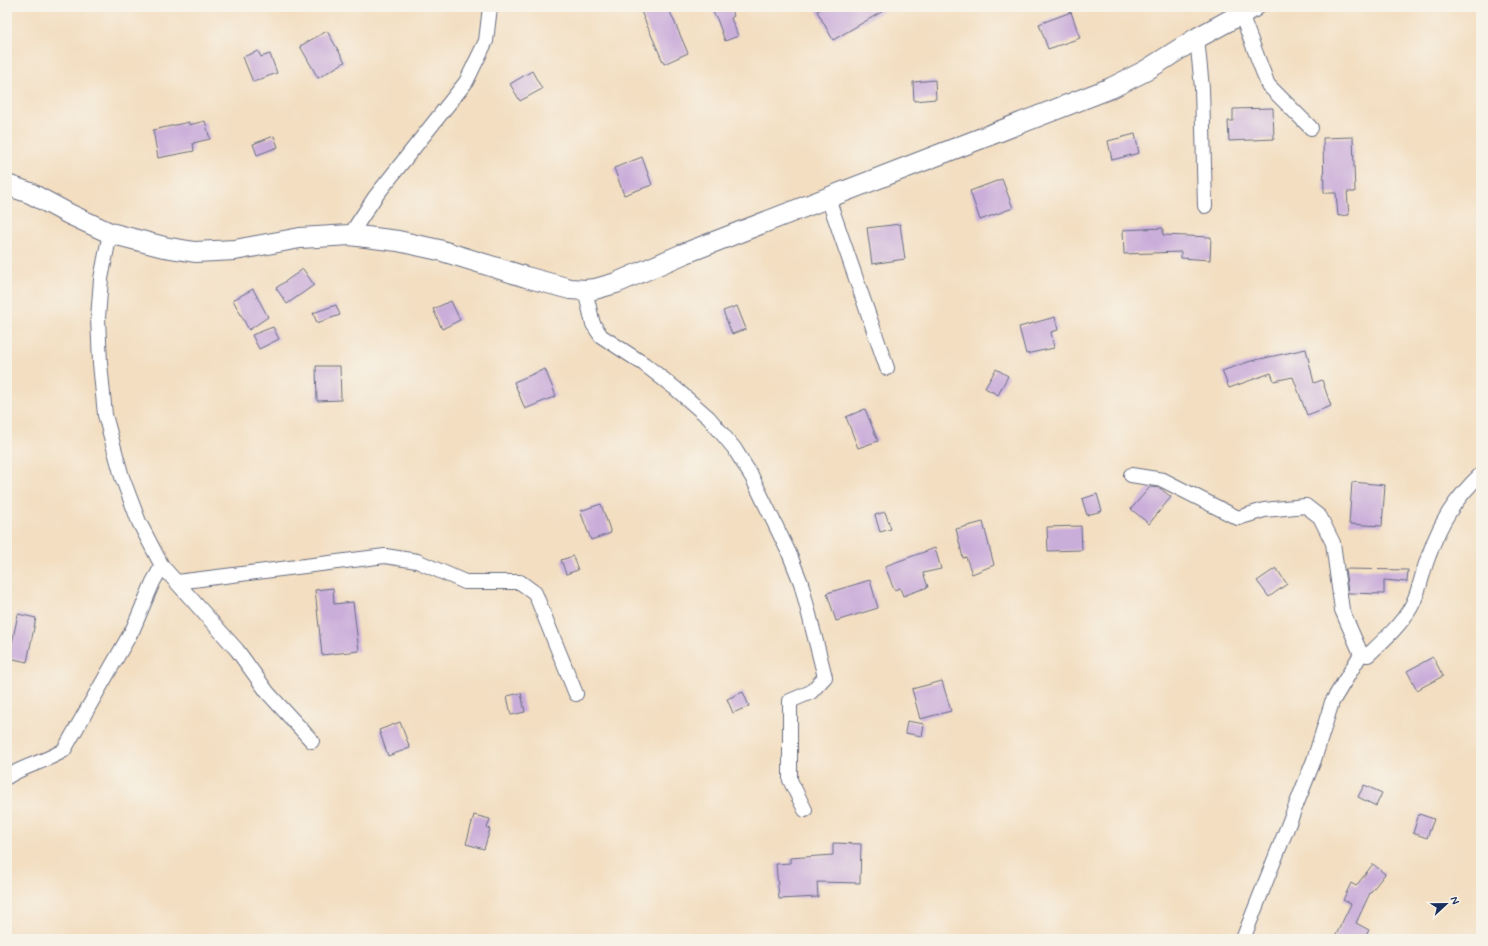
<svg xmlns="http://www.w3.org/2000/svg" width="1488" height="946" viewBox="0 0 1488 946" font-family="Mynerve,sans-serif">
	<rect width="100%" height="100%" fill="#f7f3e8"/>
	<filter id="ink" filterUnits="userSpaceOnUse"><feTurbulence type="fractalNoise" baseFrequency=".025" numOctaves="2"/><feDisplacementMap in="SourceGraphic" scale="8" xChannelSelector="R" yChannelSelector="G"/><feConvolveMatrix kernelMatrix="1 2 1 2 8 2 1 2 1" color-interpolation-filters="sRGB"/></filter>
	<filter id="wash" filterUnits="userSpaceOnUse"><feTurbulence type="fractalNoise" baseFrequency=".012" numOctaves="4" result="noise"/><feDisplacementMap in="SourceGraphic" scale="16" xChannelSelector="R" yChannelSelector="G"/><feGaussianBlur stdDeviation="0.9" result="paint"/><feColorMatrix in="noise" values="0 0 0 0 0 0 0 0 0 0 0 0 0 0 0 0 0 1.4 0 .05"/><feComposite in="paint" operator="in"/></filter>
	<g filter="url(#wash)">
		<rect width="100%" height="100%" fill="#f3dec1"/>
		<g id="blocks">
			<!-- building -->
			<g fill="#caaeda">
				<path d="M639 7H668L688 53 664 64Z"/>
				<path d="M710 7H729L734 16 731 18 738 36 725 41 717 19Z"/>
				<path d="M824 7H890L833 40 817 11Z"/>
				<path d="M1071 12 1080 38 1048 49 1039 24Z"/>
				<path d="M327 31 345 62 318 78 300 46Z"/>
				<path d="M258 51 261 57 270 54 277 73 253 82 243 57Z"/>
				<path d="M532 71 542 89 520 101 510 84Z"/>
				<path d="M935 80 936 99 914 101 913 82Z"/>
				<path d="M1273 108 1274 139 1229 141 1228 121H1233V109Z"/>
				<path d="M205 121 210 139 193 143 194 151 158 158 153 130 189 122V125Z"/>
				<path d="M1135 134 1139 153 1112 160 1108 141Z"/>
				<path d="M274 136 278 147 257 155 253 144Z"/>
				<path d="M1353 137 1355 192H1347L1349 215 1338 216 1336 193H1324L1323 138Z"/>
				<path d="M642 157 652 185 624 195 614 168Z"/>
				<path d="M1002 179 1013 208 980 220 970 191Z"/>
				<path d="M900 224 905 259 872 264 867 228Z"/>
				<path d="M1163 228V235L1211 237 1210 260 1181 258V252L1124 254 1123 230Z"/>
				<path d="M303 269 314 285 287 304 276 288Z"/>
				<path d="M253 289 268 317 249 330 233 300Z"/>
				<path d="M451 301 460 320 442 329 433 309Z"/>
				<path d="M336 305 340 315 317 323 313 313Z"/>
				<path d="M737 306 746 329 732 334 723 311Z"/>
				<path d="M1055 317 1058 330 1051 332 1054 348 1026 354 1019 327Z"/>
				<path d="M273 327 279 339 259 349 252 335Z"/>
				<path d="M1306 349 1314 383 1322 380 1331 406 1307 415 1293 377 1274 381 1271 373 1229 388 1222 371 1251 361Z"/>
				<path d="M316 366H340L341 400 317 401Z"/>
				<path d="M545 369 556 396 525 409 514 382Z"/>
				<path d="M996 369 1008 376 998 395 985 388Z"/>
				<path d="M865 409 878 441 858 448 846 417Z"/>
				<path d="M1352 482 1385 485 1382 526 1349 524Z"/>
				<path d="M1150 487 1160 488 1171 497 1149 524 1131 509Z"/>
				<path d="M1097 494 1102 511 1087 515 1082 499Z"/>
				<path d="M601 504 611 533 591 540 580 511Z"/>
				<path d="M885 512 891 529 880 532 875 515Z"/>
				<path d="M983 522 994 565 972 574 966 557 963 558 956 529Z"/>
				<path d="M1081 526 1082 550 1048 551 1047 527Z"/>
				<path d="M935 548 941 569 923 573 928 587 903 596 900 588 894 590 885 566Z"/>
				<path d="M573 556 578 570 566 574 561 560Z"/>
				<path d="M1276 568 1287 584 1269 597 1257 581Z"/>
				<path d="M1345 569 1408 570 1407 582 1384 580V594L1348 593Z"/>
				<path d="M870 580 878 608 836 621 827 593Z"/>
				<path d="M333 588 334 604 353 602 359 651 322 655 315 590Z"/>
				<path d="M18 614 36 618 27 662 9 658Z"/>
				<path d="M1433 657 1443 676 1417 690 1407 671Z"/>
				<path d="M942 681 951 711 920 719 912 689Z"/>
				<path d="M743 692 749 706 733 713 727 699Z"/>
				<path d="M521 693 525 712 511 715 507 696Z"/>
				<path d="M907 721 924 724 922 736 905 733Z"/>
				<path d="M400 722 410 748 388 756 379 730Z"/>
				<path d="M1364 785 1382 793 1376 806 1358 797Z"/>
				<path d="M1419 814 1434 819 1427 838 1413 833Z"/>
				<path d="M474 815 490 819 487 828 490 829 484 849 466 844Z"/>
				<path d="M833 843 861 844 860 883 817 882 818 897 779 899 776 864 790 863V858L833 855Z"/>
				<path d="M1373 864 1385 874 1370 893 1356 923 1369 930 1364 939H1334L1351 904 1343 900 1351 883 1356 886Z"/>
			</g>
		</g>
	</g>
	<g filter="url(#ink)">
		<use href="#blocks" fill-opacity="0" stroke="#676c81" stroke-width="1"/>
		<g fill="none" stroke-linecap="round" stroke-linejoin="round">
			<defs>
				<g id="street">
					<path d="M1241 14 1268 85 1311 128"/>
					<path d="M1197 38 1202 88 1205 206"/>
					<path d="M828 198 887 368"/>
					<path d="M110 233 101 279 98 318 100 363 105 415 122 477 139 522 162 566 237 650 268 693 312 741"/>
					<path d="M350 235 375 197 466 82 486 41 490 7"/>
					<path d="M585 290 593 324 601 336 644 364 676 389 709 418 734 448 752 477 789 553 801 583 825 677 811 692 790 701V780L805 810"/>
					<path d="M1131 475 1163 480 1238 518 1264 510 1306 506 1320 517 1333 543 1342 610 1361 654"/>
					<path d="M177 582 385 556 417 561 465 582H520L535 593 576 694"/>
					<path d="M7 777C25 765 46 762 64 750L133 629 153 582 162 566"/>
					<path d="M1243 939 1314 760 1332 702 1361 654 1368 655C1384 640 1400 626 1411 607 1420 591 1422 572 1429 555 1441 521 1455 499 1481 474"/>
				</g>
				<path id="secondary" d="M7 185 30 193 69 214 110 233 164 247 195 252 235 250 300 238 350 235 398 241 439 250 526 277 570 289 585 290 595 289 616 283 683 254 1111 88 1145 71 1197 38 1254 7"/>
			</defs>
			<!-- street casing -->
			<use href="#street" stroke="#676c81" stroke-width="16"/>
			<!-- secondary casing -->
			<use href="#secondary" stroke="#676c81" stroke-width="22"/>
			<!-- street -->
			<use href="#street" stroke="#fff" stroke-width="14"/>
			<!-- secondary -->
			<use href="#secondary" stroke="#fff" stroke-width="20"/>
		</g>
	</g>
	<!-- margin -->
	<rect width="1488" height="946" fill="none" stroke="#f7f3e8" stroke-width="24"/>
	<!-- north arrow -->
	<g transform="translate(1446 904) rotate(68)" stroke="#f7f3e8" stroke-width="3" paint-order="stroke">
	<path d="M0-3L7 15L0 10L-7 15Z" fill="#1b2f5e"/>
	<text y="-6" font-size="11" font-weight="bold" text-anchor="middle" fill="#1b2f5e">N</text>
	</g>
</svg>
